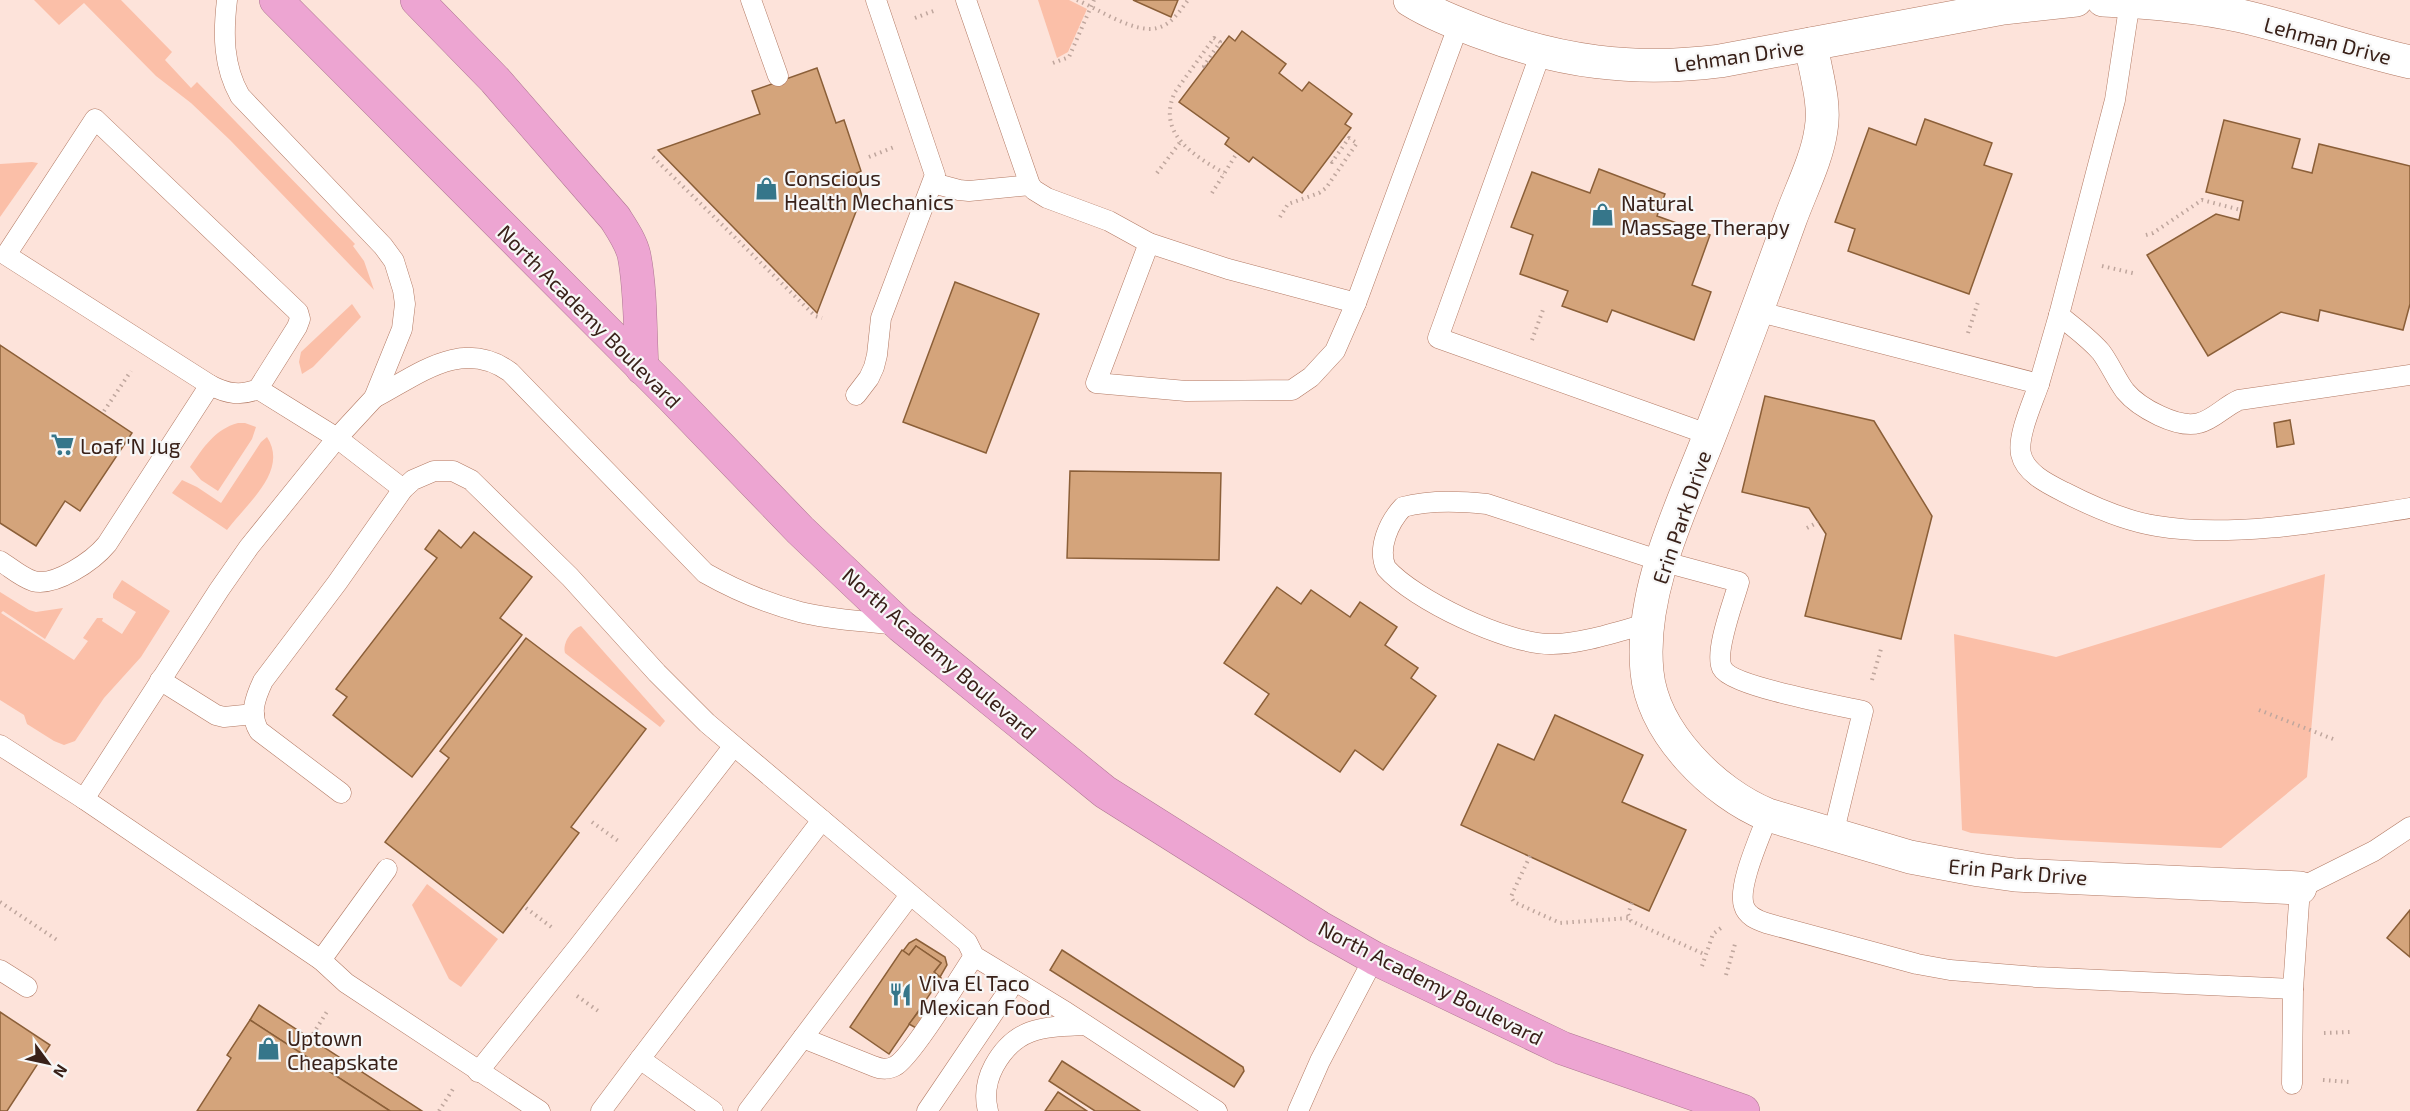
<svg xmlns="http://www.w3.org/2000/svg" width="2410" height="1111" viewBox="0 0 2410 1111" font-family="'Exo 2',sans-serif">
	<rect width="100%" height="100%" fill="#fde3da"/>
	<!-- green -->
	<g fill="#fbbfa8">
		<path d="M34 0H121L172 52 165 60 191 88 197 82 355 244 353 246 364 261 374 290 230 140 191 103 156 76 84 3 59 25Z"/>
		<path d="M1038 0H1069L1087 9 1068 52 1057 58Z"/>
		<path d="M32 162 38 163 0 217V164Z"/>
		<path d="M352 304 361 317 313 367 302 374 299 362 301 352Z"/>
		<path d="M238 423H245L256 427 252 439 218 491 201 480 190 467C203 448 215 429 238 423Z"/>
		<path d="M267 437C289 471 247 503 227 530L172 493 182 480 197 487 221 503 261 442Z"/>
		<path d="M2325 574 2307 777 2221 848 2061 840 1971 833 1962 830 1954 634 2056 657Z"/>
		<path d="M122 580 170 611 141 657 104 698 75 741 64 745 54 741 27 724 24 715 0 700V592L29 610 36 612 63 608 45 639 3 611 1 613 74 660 88 641 83 638 97 618H103L102 621 122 634 136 612 113 598V594Z"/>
		<path d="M581 626 665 721 660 727 565 653C562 643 572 629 581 626Z"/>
		<path d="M427 884 498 939 461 987 449 979 412 905Z"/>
	</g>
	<!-- building -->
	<g fill="#d4a47b" stroke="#8b5f38" stroke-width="1.5">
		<path d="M1133 0H1178L1171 17Z"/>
		<path d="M1242 31 1286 64 1279 73 1302 91 1309 82 1352 114 1345 124 1351 128 1302 193 1253 157 1249 162 1225 144 1229 138 1179 102 1229 36 1235 41Z"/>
		<path d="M817 68 836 123 844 120 861 171 855 174 862 196 817 313 658 150 760 114 752 91Z"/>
		<path d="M1925 119 1992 143 1984 165 2012 174 1969 294 1848 251 1855 229 1835 222 1869 128 1916 145Z"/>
		<path d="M2224 120 2300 139 2292 168 2312 173 2319 144 2410 166V304L2403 330 2320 310 2318 321 2281 312 2208 356 2147 255 2216 214 2239 220 2243 201 2206 192Z"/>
		<path d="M1599 169 1665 194 1657 216 1710 235 1692 285 1711 292 1694 340 1612 310 1607 322 1562 306 1568 291 1520 274 1533 235 1511 227 1532 172 1590 193Z"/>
		<path d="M955 282 1039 314 986 453 903 422Z"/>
		<path d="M0 345 132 433 80 511 65 501 36 546 0 523Z"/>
		<path d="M1765 396 1874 421 1932 516 1901 639 1805 616 1826 534 1809 508 1742 492Z"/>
		<path d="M2290 420 2294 444 2277 447 2274 423Z"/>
		<path d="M1070 471 1221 473 1219 560 1067 558Z"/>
		<path d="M439 530 461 548 474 532 532 577 500 618 522 635 412 777 333 715 347 697 336 689 437 558 425 549Z"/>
		<path d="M1277 587 1301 604 1311 590 1350 617 1360 602 1397 627 1385 645 1418 668 1411 678 1436 696 1383 770 1355 750 1340 772 1255 714 1269 694 1224 663Z"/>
		<path d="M526 638 646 729 571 827 579 833 503 933 385 842 449 758 440 751Z"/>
		<path d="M1555 715 1643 755 1622 802 1686 830 1649 911 1461 825 1498 744 1534 760Z"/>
		<path d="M2410 910V957L2387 938Z"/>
		<path d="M916 939 945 957 947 965 940 977 934 972 941 963 916 946 909 955 903 951 909 943Z"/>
		<path d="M916 946 941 963 934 972 941 978 889 1054 850 1027 902 950 909 955Z"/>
		<path d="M1062 950 1243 1067 1244 1071 1234 1087 1050 970Z"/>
		<path d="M259 1005 422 1111H390L250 1020Z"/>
		<path d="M919 1011 925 1014 916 1028 909 1024Z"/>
		<path d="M0 1012 50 1045 7 1111H0Z"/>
		<path d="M250 1020 390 1111H197L231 1058 227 1055Z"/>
		<path d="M1062 1061 1140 1111H1095L1049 1081Z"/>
		<path d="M1058 1092 1087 1111H1045Z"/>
	</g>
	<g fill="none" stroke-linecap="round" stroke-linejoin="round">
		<defs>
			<g id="lane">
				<path d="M751 0 778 76"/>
				<path d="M966 0 1030 185 1034 190 1047 198 1109 221 1149 243 1228 269 1356 303 1459 24"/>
				<path d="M2130 1 2115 100 2059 315C2073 327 2089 338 2101 352 2110 364 2116 379 2125 391 2139 408 2178 429 2199 423 2213 420 2225 406 2239 400L2410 375"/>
				<path d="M1541 52 1438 338 1710 435"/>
				<path d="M933 183 959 190 969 191 1030 185"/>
				<path d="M1149 243 1096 383 1186 391 1292 390 1311 377 1335 351 1356 303"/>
				<path d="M1756 311 2039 384 2059 315"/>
				<path d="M2039 384C2033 402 2017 436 2021 454 2025 473 2048 484 2064 492 2093 507 2124 521 2157 526 2233 539 2334 520 2410 508"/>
				<path d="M258 389C241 396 227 394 210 385L6 255 95 119 298 312 300 319 297 327 258 389 337 438 403 489"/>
				<path d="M856 395 869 378 874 367 877 355 881 318 935 175 876 0"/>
				<path d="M374 398C418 375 462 337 510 372L705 573C735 590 766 603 800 612 831 620 865 621 897 625"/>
				<path d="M0 561C10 567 21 577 33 581 55 587 93 561 107 544L210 385"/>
				<path d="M1649 623C1620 631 1579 645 1550 644 1507 644 1414 600 1386 568 1377 548 1389 522 1403 507 1428 500 1460 501 1487 504L1661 561 1739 582C1734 601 1714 651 1722 668 1731 686 1840 706 1863 711L1833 835"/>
				<path d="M160 680 216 715 224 717 254 714"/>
				<path d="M0 745 84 799 219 590 249 547 337 438 374 398 402 329 405 304 403 290 394 261 383 246 240 96C223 66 223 34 227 0"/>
				<path d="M341 793 259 731C249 714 255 698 263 681L337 583 403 489 413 480 434 471H453L471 480 570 577 657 673 707 723 961 937 967 942 974 956 1066 1012 1217 1111"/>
				<path d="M84 799 321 960 346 983 540 1111"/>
				<path d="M1768 815C1761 835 1737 886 1744 906 1747 916 1757 920 1766 923L1917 964 1950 970 2036 977 2293 989 2300 888 2374 851 2410 827"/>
				<path d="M321 960 387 869"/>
				<path d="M0 970 27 987"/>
				<path d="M803 1038 873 1066C880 1069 888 1070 895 1066 910 1059 961 976 974 956"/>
				<path d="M478 1072 578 947 733 747"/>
				<path d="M2292 1084 2293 989"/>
				<path d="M601 1111 640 1059"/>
				<path d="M713 1111 640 1059 822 820"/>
				<path d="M748 1111 910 895"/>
				<path d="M927 1111 1015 981"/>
				<path d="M988 1111C984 1095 986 1081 994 1066 1016 1026 1044 1027 1085 1025"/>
				<path d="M1298 1111 1320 1061 1374 958"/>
			</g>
			<g id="street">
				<path d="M1410 0C1431 13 1454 22 1477 31 1559 62 1633 72 1720 61L2003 8 2076 0"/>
				<path d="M2103 0C2149 2 2196 6 2241 16 2298 29 2353 49 2410 62"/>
				<path d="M1811 44C1815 71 1826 103 1821 130 1817 159 1800 192 1790 220 1764 292 1737 365 1709 437 1681 509 1639 592 1647 672 1653 733 1714 793 1768 815L1910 857 1979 870 2015 875 2300 888"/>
			</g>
			<g id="highway">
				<path d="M276 0 672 397 800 530 901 626 1105 792 1319 927 1374 958 1562 1048 1743 1111"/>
				<path d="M417 0 495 80 615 218C622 229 631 242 634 255 641 290 640 332 642 368"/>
			</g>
		</defs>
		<!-- lane casing -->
		<use href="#lane" stroke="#b27963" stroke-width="21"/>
		<!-- street casing -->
		<use href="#street" stroke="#b27963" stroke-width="34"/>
		<!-- highway casing -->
		<use href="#highway" stroke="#ae7791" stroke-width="34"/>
		<!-- path -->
		<g stroke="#bfa69d" stroke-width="4" stroke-dasharray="1.5 4.5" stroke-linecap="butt">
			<path d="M1077 0C1098 9 1135 34 1157 28 1171 25 1180 11 1188 0"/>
			<path d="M915 18 936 10"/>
			<path d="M1053 63 1069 57 1094 0"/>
			<path d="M1205 67 1204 66 1220 42 1214 38 1175 92C1156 133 1193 155 1224 173"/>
			<path d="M653 157 815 316 822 318"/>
			<path d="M869 157 894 147"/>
			<path d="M1157 173 1181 141"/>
			<path d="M1212 193 1237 153"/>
			<path d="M1280 217 1288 204 1319 193 1326 188 1357 143 1349 138 1332 162 1328 159"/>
			<path d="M2146 235 2153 233 2202 200 2241 210"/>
			<path d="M2102 266 2137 274"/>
			<path d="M1968 333 1979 299"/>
			<path d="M1532 340 1544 307"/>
			<path d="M104 411 131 371"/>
			<path d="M1807 528 1818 522"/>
			<path d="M1872 680 1881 649"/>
			<path d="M2259 710 2333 739"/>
			<path d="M592 822 621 843"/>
			<path d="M1530 856 1513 892 1511 897 1514 902 1560 923 1629 918"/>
			<path d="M0 902 57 940"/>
			<path d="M1632 903 1628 914 1631 921 1706 955"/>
			<path d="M526 908 554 929"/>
			<path d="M1702 966 1713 934 1721 928"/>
			<path d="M1726 975 1735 944"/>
			<path d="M577 996 601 1013"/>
			<path d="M2324 1033 2350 1032"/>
			<path d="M313 1034 328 1010"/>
			<path d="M2323 1080 2349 1082"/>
			<path d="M439 1111 453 1089"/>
		</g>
		<!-- lane -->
		<use href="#lane" stroke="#fff" stroke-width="20"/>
		<!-- street -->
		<use href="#street" stroke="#fff" stroke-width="33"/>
		<!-- highway -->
		<use href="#highway" stroke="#eda5d2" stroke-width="33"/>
	</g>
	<!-- icons -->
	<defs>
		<symbol id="shop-bare" viewBox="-9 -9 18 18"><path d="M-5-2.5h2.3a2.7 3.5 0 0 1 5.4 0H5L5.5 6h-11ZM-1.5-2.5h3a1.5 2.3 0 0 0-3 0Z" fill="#36768a" stroke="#f7f7f7" stroke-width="2.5" paint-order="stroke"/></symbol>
		<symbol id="supermarket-bare" viewBox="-9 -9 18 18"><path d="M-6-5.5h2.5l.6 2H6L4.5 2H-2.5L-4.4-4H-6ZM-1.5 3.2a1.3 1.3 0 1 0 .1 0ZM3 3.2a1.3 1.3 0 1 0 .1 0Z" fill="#36768a" stroke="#f7f7f7" stroke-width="2.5" paint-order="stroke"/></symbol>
		<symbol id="restaurant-bare" viewBox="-9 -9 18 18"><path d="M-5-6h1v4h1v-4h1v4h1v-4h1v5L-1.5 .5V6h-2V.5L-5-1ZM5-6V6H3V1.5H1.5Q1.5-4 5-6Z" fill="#36768a" stroke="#f7f7f7" stroke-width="2.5" paint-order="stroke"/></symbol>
	</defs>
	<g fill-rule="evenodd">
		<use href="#shop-bare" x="750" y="172" width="33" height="33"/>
		<use href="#shop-bare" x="1586" y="198" width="33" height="33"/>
		<use href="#supermarket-bare" x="46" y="428" width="33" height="33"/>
		<use href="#restaurant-bare" x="884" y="978" width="33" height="33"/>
		<use href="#shop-bare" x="252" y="1032" width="33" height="33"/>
	</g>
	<g text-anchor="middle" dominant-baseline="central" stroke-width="4.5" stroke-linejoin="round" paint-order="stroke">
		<!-- street labels -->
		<g font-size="21" fill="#392119" stroke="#f7f7f7">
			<text transform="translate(2328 40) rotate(15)">Lehman Drive</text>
			<text transform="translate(1739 55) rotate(-8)">Lehman Drive</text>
			<text transform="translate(590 316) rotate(45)">North Academy Boulevard</text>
			<text transform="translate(1681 517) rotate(-71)">Erin Park Drive</text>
			<text transform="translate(940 653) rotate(41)">North Academy Boulevard</text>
			<text transform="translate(2018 871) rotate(5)">Erin Park Drive</text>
			<text transform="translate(1431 982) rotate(27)">North Academy Boulevard</text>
		</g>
		<!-- poi labels -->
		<g font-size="21" fill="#392119" stroke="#f7f7f7" text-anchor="start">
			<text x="784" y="177">Conscious<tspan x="784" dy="24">Health Mechanics</tspan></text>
			<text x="1621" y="202">Natural<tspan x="1621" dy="24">Massage Therapy</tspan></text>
			<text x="80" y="445">Loaf 'N Jug</text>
			<text x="919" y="982">Viva El Taco<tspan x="919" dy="24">Mexican Food</tspan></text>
			<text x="287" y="1037">Uptown<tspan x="287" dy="24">Cheapskate</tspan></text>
		</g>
	</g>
	<!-- north arrow -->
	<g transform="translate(48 1063) rotate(123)" stroke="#f7f7f7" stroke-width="4.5" paint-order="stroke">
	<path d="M0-4.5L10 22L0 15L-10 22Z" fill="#392119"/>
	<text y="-9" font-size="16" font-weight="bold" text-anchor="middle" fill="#392119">N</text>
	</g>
</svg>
